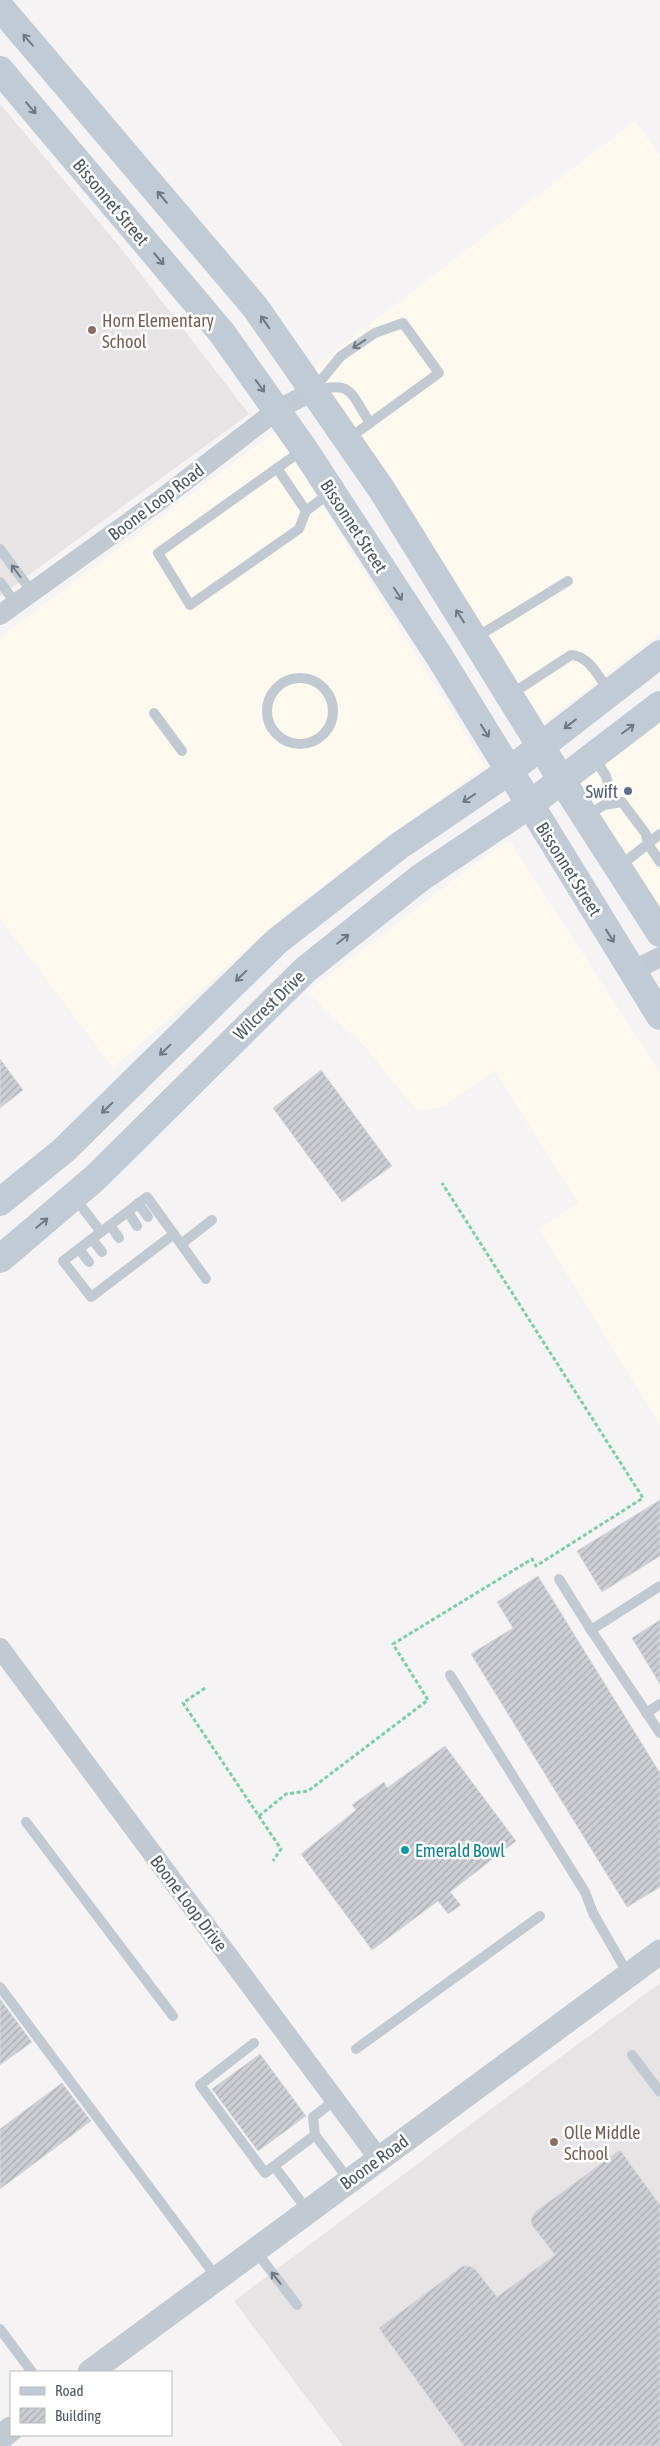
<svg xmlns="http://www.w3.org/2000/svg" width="660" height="2446" viewBox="0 0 660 2446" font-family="'Asap Condensed',sans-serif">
	<defs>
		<pattern id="building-hatch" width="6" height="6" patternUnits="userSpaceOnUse" patternTransform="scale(1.25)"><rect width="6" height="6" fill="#cdcfd5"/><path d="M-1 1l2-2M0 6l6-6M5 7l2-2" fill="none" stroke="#a8abb0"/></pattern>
	</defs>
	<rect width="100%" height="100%" fill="#f5f3f3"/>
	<!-- commercial -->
	<g fill="#fdf9ef">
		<path d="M635 121 660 155V633L544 723 314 367Z"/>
		<path d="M276 431 485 766 294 907 113 1068 0 918V637Z"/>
		<path d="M660 720V912L575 781Z"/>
		<path d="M509 840 660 1072V1425L539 1229 578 1203 495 1071 441 1108 417 1111 365 1047 307 992 469 868Z"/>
	</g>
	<!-- education -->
	<g fill="#e6e4e5">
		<path d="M0 104 119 246 249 414 0 596Z"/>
		<path d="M660 1983V2446H343L234 2301Z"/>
	</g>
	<!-- building -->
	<g fill="url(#building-hatch)" stroke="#d7d9de">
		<path d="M0 1059 23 1090 0 1108Z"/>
		<path d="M321 1070 392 1166 342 1202 273 1108Z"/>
		<path d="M660 1500V1556L602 1592 577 1551Z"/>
		<path d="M538 1576 660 1773V1887L627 1907 471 1654 513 1628 497 1602Z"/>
		<path d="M660 1620V1684L632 1638Z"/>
		<path d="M445 1746 516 1841 450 1892 461 1905 448 1914 438 1901 372 1950 301 1854 356 1810 352 1805 384 1782 387 1788Z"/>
		<path d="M0 1999 32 2042 0 2065Z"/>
		<path d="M260 2054 306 2116 258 2151 212 2089Z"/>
		<path d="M62 2083 91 2121 0 2189V2129Z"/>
		<path d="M620 2150 660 2205V2446H464L379 2328 463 2266H469L476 2270 497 2297 555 2255 532 2225 531 2220 535 2212Z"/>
	</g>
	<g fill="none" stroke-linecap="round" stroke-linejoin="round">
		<!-- path -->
		<g stroke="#7ad0a6" stroke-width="3" stroke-dasharray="4 2.5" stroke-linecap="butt">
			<path d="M205 1688 183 1703 281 1849 273 1861"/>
			<path d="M259 1816 286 1794 308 1791 428 1700 393 1644 532 1559 536 1566 643 1498 442 1183"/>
		</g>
		<!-- service -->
		<g stroke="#c1cad2" stroke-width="10">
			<path d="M313 390 341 356 375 333 403 323 439 373 348 439"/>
			<path d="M314 391C353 380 350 393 370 423"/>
			<path d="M304 449 158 553 190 605 299 529 306 511 331 492"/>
			<path d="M277 468 306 511"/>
			<path d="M0 549 32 592"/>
			<path d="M0 582 16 604"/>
			<path d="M475 638 568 581"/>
			<circle cx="300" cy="711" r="33"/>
			<path d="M510 695 571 655C590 656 599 678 609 691"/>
			<path d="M154 713 182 751"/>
			<path d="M594 757 606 776 612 802"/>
			<path d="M586 816 604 805 622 802 646 834 648 844 660 862"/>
			<path d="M619 867 660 834"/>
			<path d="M74 1197 101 1232 147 1197 181 1244 212 1220"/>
			<path d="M138 1203 148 1217"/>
			<path d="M128 1212 137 1226"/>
			<path d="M110 1225 119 1238"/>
			<path d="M101 1232 63 1261 91 1297 174 1234"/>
			<path d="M92 1239 102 1252"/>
			<path d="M181 1244 206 1279"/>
			<path d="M79 1249 89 1262"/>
			<path d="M559 1579 591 1630 660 1586"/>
			<path d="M591 1630 660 1733"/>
			<path d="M450 1675 585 1892 593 1913 628 1974"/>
			<path d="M646 1713 660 1704"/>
			<path d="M26 1822 173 2016"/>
			<path d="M0 1987 217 2278"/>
			<path d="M254 2043 200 2085 265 2173 274 2166"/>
			<path d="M356 2049 540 1916"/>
			<path d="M632 2055 660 2092"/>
			<path d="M335 2100 313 2117 315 2135 349 2180"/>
			<path d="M308 2211 274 2166 315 2135"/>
			<path d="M255 2250 297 2305"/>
			<path d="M0 2329 32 2372"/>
		</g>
		<!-- minor -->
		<g stroke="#c1cad2" stroke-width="20">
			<path d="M0 615 164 497 277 410 313 391"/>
			<path d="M632 971 660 957"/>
			<path d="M0 1648 379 2159"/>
		</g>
		<!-- tertiary -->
		<g stroke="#c1cad2" stroke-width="25">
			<path d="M90 2372 660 1952"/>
			<path d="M0 2438 11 2429"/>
		</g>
		<!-- secondary -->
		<g stroke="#c1cbd6" stroke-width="28">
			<path d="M0 7 255 307 382 490 561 779 660 933"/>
			<path d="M0 70 222 333 304 449 439 656 660 1016"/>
			<path d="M0 1202 64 1150 276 942 399 846 509 771 660 654"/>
			<path d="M0 1259 95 1178 305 970 420 878 529 805 660 705"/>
		</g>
	</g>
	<!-- one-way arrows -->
	<defs><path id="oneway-shaft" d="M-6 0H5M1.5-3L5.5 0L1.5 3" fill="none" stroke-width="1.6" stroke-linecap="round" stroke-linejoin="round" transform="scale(1.25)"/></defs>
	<g stroke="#6e7984">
		<use href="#oneway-shaft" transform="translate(28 40) rotate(-131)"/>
		<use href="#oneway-shaft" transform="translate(31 108) rotate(50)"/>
		<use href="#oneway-shaft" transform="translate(162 197) rotate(-130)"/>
		<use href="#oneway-shaft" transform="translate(159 259) rotate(50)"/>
		<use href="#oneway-shaft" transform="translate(265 322) rotate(-125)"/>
		<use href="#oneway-shaft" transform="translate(260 386) rotate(54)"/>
		<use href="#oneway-shaft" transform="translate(398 594) rotate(57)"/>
		<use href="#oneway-shaft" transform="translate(460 616) rotate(-122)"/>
		<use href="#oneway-shaft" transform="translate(570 724) rotate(142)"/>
		<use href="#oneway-shaft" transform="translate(628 729) rotate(-37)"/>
		<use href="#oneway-shaft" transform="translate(485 731) rotate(58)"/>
		<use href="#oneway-shaft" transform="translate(469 798) rotate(146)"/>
		<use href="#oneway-shaft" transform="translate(610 936) rotate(58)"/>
		<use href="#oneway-shaft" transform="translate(343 939) rotate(-39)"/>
		<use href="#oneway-shaft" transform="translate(241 976) rotate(136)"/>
		<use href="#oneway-shaft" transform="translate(165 1050) rotate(136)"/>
		<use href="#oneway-shaft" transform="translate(107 1108) rotate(136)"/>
		<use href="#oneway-shaft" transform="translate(42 1223) rotate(-40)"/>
	</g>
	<g stroke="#6e7983">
		<use href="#oneway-shaft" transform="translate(359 344) rotate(146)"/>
		<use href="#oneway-shaft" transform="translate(16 571) rotate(-127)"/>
		<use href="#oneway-shaft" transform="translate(276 2278) rotate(-128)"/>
	</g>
	<!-- markers -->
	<g fill="#8d6e63" stroke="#fff" stroke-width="2">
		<circle cx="92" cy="330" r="5"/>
		<circle cx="554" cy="2142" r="5"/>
	</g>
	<circle fill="#5c6f8a" stroke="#fff" stroke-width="2" cx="628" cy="791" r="5"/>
	<circle fill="#0f9aa8" stroke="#fff" stroke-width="2" cx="405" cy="1850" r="5"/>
	<g text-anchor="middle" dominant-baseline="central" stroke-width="5" stroke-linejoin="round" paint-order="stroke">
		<!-- street labels -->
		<g font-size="18" fill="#4a5661" stroke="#fff">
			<text transform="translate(111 202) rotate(50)">Bissonnet Street</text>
			<text transform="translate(156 502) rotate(-37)">Boone Loop Road</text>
			<text transform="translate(354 526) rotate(57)">Bissonnet Street</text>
			<text transform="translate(569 869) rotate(58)">Bissonnet Street</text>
			<text transform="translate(269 1005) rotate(-44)">Wilcrest Drive</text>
			<text transform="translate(189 1903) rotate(53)">Boone Loop Drive</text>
			<text transform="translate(374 2162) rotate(-36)">Boone Road</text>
		</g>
		<!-- education labels -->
		<g font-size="18" fill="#785e54" stroke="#fff" text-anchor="start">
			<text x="102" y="320">Horn Elementary<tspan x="102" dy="21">School</tspan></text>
			<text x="564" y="2132">Olle Middle<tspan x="564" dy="21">School</tspan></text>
		</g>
		<!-- service labels -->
		<g font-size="18" fill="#4e5e75" stroke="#fff" text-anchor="end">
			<text x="618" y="791">Swift</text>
		</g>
		<!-- culture labels -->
		<g font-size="18" fill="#0d838f" stroke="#fff" text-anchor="start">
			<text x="415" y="1850">Emerald Bowl</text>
		</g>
	</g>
	<!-- legend -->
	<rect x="10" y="2371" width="162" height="65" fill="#ffffff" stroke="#b7bbc0"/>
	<rect x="20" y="2387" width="25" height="8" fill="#c1cbd6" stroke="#b7bbc0"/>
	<text x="55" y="2396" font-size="15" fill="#4a5661">Road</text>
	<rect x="20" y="2408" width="25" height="15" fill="url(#building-hatch)" stroke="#b7bbc0"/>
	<text x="55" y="2421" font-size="15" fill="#4a5661">Building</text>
</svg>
